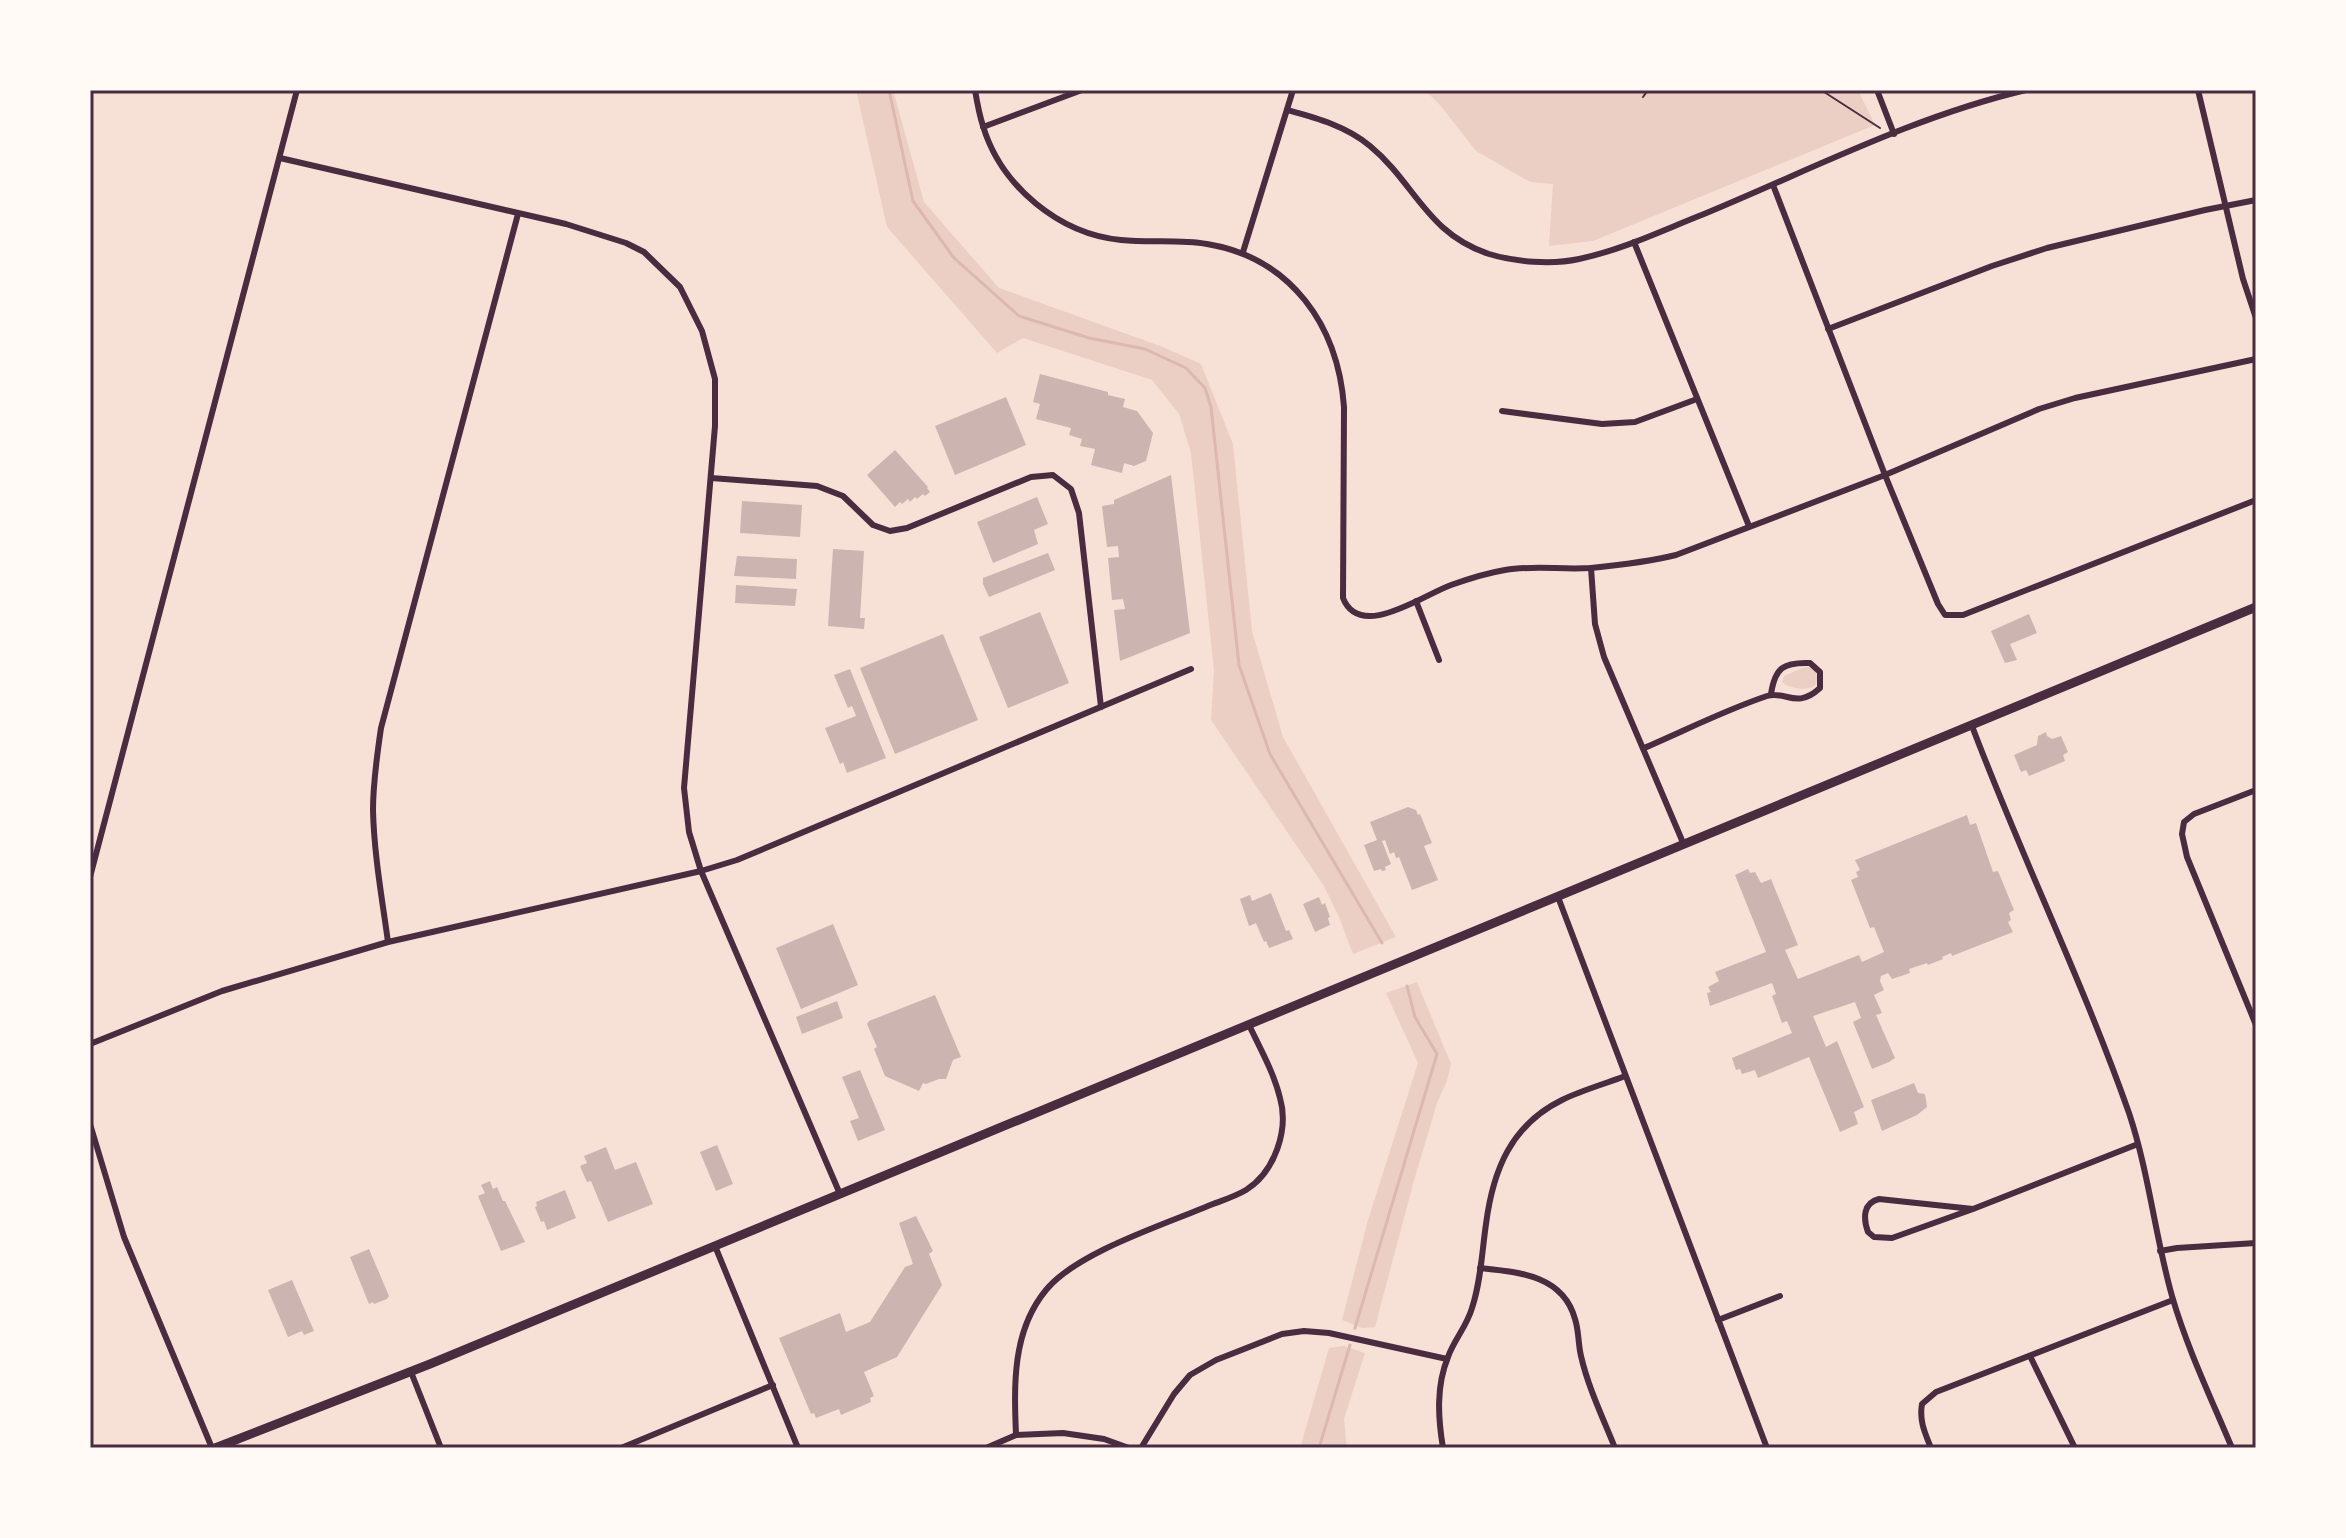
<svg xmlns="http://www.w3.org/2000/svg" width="2346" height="1538" viewBox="0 0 2346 1538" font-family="'DejaVu Sans',sans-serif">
	<rect width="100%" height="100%" fill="#f7e1d7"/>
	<!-- green -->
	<g fill="#ebcfc5">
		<path d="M856 90H893L924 202 999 288 1163 347 1201 364 1233 444 1252 631 1283 737 1396 937 1353 954 1339 917 1324 886 1211 720 1214 671 1191 453 1179 414 1152 380 1023 338 997 353 887 227Z"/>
		<path d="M1425 90H1858L1875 125 1593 241 1549 246 1553 184 1530 182 1476 151 1440 105Z"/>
		<path d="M1809 667 1815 671 1818 677 1815 686C1805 691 1791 689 1782 682L1784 676 1802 668Z"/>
		<path d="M1417 982 1451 1064 1447 1081 1437 1103 1413 1184 1375 1327 1362 1328 1342 1320 1368 1220 1418 1063 1386 993Z"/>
		<path d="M1344 1346 1365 1353 1344 1419 1347 1448H1300L1329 1348Z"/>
	</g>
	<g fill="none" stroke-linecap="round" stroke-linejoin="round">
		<!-- stream -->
		<g stroke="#dcb8b0" stroke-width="3">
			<path d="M889 90 913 201 954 258 1019 316 1089 338 1145 349 1186 368 1205 388 1211 407 1239 665 1270 754 1382 943"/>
			<path d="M1355 1328 1437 1054 1415 1017 1407 986"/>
			<path d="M1319 1448 1350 1345"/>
		</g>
	</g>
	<!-- building -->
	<g fill="#ccb4b1">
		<path d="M1040 374 1108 392V395L1125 399 1123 407 1137 411 1153 433 1146 461 1134 466 1124 463 1122 473 1091 465 1095 449 1080 446 1082 439 1069 435 1071 428 1036 419 1040 404 1033 402Z"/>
		<path d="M1006 397 1026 445 955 475 935 426Z"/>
		<path d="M895 450 928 487 927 488 930 492 925 496 923 494 917 499 915 497 910 502 908 499 902 504 900 502 895 507 867 475Z"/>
		<path d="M1171 475 1190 633 1120 661 1114 610 1125 609 1123 599 1112 600 1108 558 1119 557 1118 546 1107 547 1102 506 1114 504V500Z"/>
		<path d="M1037 497 1048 524 1034 530 1038 544 993 563 977 522Z"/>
		<path d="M742 501 802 505 800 537 740 533Z"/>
		<path d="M833 549 864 551 860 618H865L864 629 828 626Z"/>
		<path d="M1048 553 1055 570 989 597 983 584V578Z"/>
		<path d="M737 556 797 559 796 579 734 576Z"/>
		<path d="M736 585 797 589 795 606 735 603Z"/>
		<path d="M1040 612 1069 683 1008 708 979 637Z"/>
		<path d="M2029 614 2037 633 2010 644 2017 660 2005 663 1991 631Z"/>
		<path d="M943 634 978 720 895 754 860 668Z"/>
		<path d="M850 669 886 758 847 773 843 762 840 764 825 728 856 716 852 706 848 708 834 675Z"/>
		<path d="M2046 732 2047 736 2052 739 2061 736 2068 752 2063 755 2065 761 2029 776 2026 770 2021 772 2014 755 2037 745 2038 736Z"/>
		<path d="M1408 807 1416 810 1418 815 1420 814 1432 843 1424 846 1438 880 1412 890 1399 857 1396 858 1394 852 1390 854 1385 840 1382 841 1391 864 1385 867 1386 870 1382 871 1381 869 1374 871 1364 845 1377 840 1370 822Z"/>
		<path d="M1967 815 1970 825 1976 823 1993 872 1998 871 2014 910 2009 913 2011 920 2008 922 2013 932 1952 956 1951 953 1942 957 1943 959 1928 965 1927 963 1909 969 1910 973 1892 979 1888 973 1881 976 1880 981 1884 990 1874 995 1882 1013 1876 1015 1895 1058 1889 1062 1872 1069 1853 1022 1861 1018 1855 1002 1813 1016 1826 1047 1837 1041 1864 1107 1854 1112 1858 1124 1840 1132 1809 1057 1758 1078 1755 1070 1742 1074 1740 1069 1736 1070 1732 1058 1792 1033 1787 1021 1782 1023 1772 996 1776 994 1772 983 1710 1006 1707 993 1711 992 1708 987 1719 981 1715 972 1766 952 1735 875 1748 869 1750 873 1755 872 1761 883 1771 879 1798 945 1785 950 1798 979 1859 955 1862 962 1884 952 1874 927 1870 928 1851 880 1858 877 1856 872 1860 870 1855 860Z"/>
		<path d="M1271 893 1286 931 1289 930 1293 939 1269 948 1266 941 1264 942 1256 923 1249 926 1240 899 1250 895 1252 901Z"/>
		<path d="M1319 897 1322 905 1325 903 1330 917 1328 918 1330 925 1315 932 1303 904Z"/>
		<path d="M833 924 858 985 801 1009 776 948Z"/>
		<path d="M935 995 961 1057 953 1060 946 1079H939L926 1084 923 1083 919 1091 885 1076 874 1049 877 1047 867 1024 869 1021Z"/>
		<path d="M837 1001 843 1018 802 1034 796 1017Z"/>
		<path d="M860 1070 885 1130 858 1141 850 1121 859 1118 842 1077Z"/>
		<path d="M1914 1083 1918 1093 1925 1094 1927 1107 1917 1115 1882 1131 1871 1100Z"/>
		<path d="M717 1145 733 1184 716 1191 700 1152Z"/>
		<path d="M606 1147 615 1170 636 1162 653 1204 608 1222 591 1181 587 1182 580 1166 587 1163 584 1156Z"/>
		<path d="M490 1181 493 1189 497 1187 503 1201H505L525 1242 501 1251 478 1196 485 1193 481 1185Z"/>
		<path d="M565 1190 576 1218 547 1230 544 1221 541 1222 535 1207 537 1206 536 1202Z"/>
		<path d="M916 1216 933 1251 929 1254 942 1285 897 1357 864 1372 874 1396 870 1398 871 1402 841 1415 839 1409 816 1418 814 1413 811 1414 779 1338 840 1313 846 1332 870 1322 905 1267 913 1264 899 1223Z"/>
		<path d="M369 1249 389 1296 387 1299 374 1304 373 1302 369 1304 350 1257Z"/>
		<path d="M292 1280 314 1331 304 1335 302 1331 288 1337 268 1290Z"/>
	</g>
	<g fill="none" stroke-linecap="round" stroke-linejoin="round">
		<!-- path -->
		<g stroke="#4a2c40" stroke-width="2">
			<path d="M1821 90 1880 128"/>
			<path d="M1643 97 1648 90"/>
		</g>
		<!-- minor -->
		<g stroke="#4a2c40" stroke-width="6">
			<path d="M975 90C977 102 979 114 983 126 1001 186 1059 234 1121 240 1150 243 1179 239 1207 244 1291 258 1338 325 1344 407L1343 598C1360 641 1423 595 1451 585 1468 579 1487 573 1505 570 1533 565 1562 570 1591 568 1620 565 1648 562 1676 555L1885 475 2039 409 2075 398 2256 359"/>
			<path d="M1877 90 1894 134"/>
			<path d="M2198 90 2243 279 2256 318"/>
			<path d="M1287 110C1316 118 1346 126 1370 146 1415 183 1426 233 1489 254 1515 262 1552 265 1579 259 1622 250 1663 230 1704 214 1810 170 1915 116 2026 90"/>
			<path d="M983 127 1082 90"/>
			<path d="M280 158 566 224 626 243 644 252 680 287 702 331 715 379V426L684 788 689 832 701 871 840 1194"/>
			<path d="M1773 185 1885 475 1938 604 1945 615H1963L2256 500"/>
			<path d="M1634 242 1749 526"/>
			<path d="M1243 252 1293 90"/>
			<path d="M1828 329 1992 266 2047 248 2205 210 2256 200"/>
			<path d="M1502 411 1602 424 1635 422 1697 399"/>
			<path d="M711 478 817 486 843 496 873 525 890 531 907 528 1031 477 1053 475 1071 489 1079 513 1101 707"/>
			<path d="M1591 568 1595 624 1604 657 1684 845"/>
			<path d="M1416 601 1439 660"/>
			<path d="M1972 726C2021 856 2083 982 2129 1113 2149 1173 2155 1236 2172 1296 2187 1348 2211 1398 2232 1448"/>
			<path d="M1644 748C1684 731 1725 710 1767 696 1786 690 1796 710 1820 688V672L1810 663C1783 662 1775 668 1771 694"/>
			<path d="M2256 790 2194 814 2184 822 2182 834 2187 857 2256 1025"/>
			<path d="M90 877 297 90"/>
			<path d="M1558 897 1767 1448"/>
			<path d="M388 942C382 898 374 854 373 810 373 782 377 755 381 728L518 214"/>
			<path d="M90 1044 222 991 388 942 701 871 737 860 1191 669"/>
			<path d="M90 1124 124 1237 212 1448"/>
			<path d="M1973 1209 1879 1199C1863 1203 1863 1218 1868 1232L1874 1237 1892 1238 1973 1209 2138 1144"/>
			<path d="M715 1246 798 1448"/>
			<path d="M2160 1251 2177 1248 2256 1243"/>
			<path d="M1480 1268C1518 1272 1563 1275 1575 1319 1579 1331 1578 1344 1581 1356 1588 1387 1603 1418 1615 1448"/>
			<path d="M1718 1320 1780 1296"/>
			<path d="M2030 1356 2075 1448"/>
			<path d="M411 1372 441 1448"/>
			<path d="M1016 1435C1014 1385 1012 1331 1046 1290 1077 1252 1166 1224 1213 1204 1224 1200 1236 1196 1246 1190 1275 1172 1289 1129 1280 1098 1274 1073 1260 1048 1249 1025"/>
			<path d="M621 1448 773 1385"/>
			<path d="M986 1448 1016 1435 1063 1433 1104 1439 1129 1448"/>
			<path d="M1141 1448 1174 1394 1190 1375 1216 1360 1282 1334 1304 1331 1329 1333 1447 1359"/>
			<path d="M1443 1448C1438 1418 1436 1386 1448 1357 1454 1340 1467 1326 1472 1308 1481 1281 1482 1251 1486 1224 1493 1170 1511 1125 1562 1100 1582 1090 1605 1084 1625 1076"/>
			<path d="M1931 1448C1925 1433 1919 1421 1922 1404L1936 1392 2173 1300"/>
		</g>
		<!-- secondary -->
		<path stroke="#4a2c40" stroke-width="9" d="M215 1448 430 1364 2256 607"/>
	</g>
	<!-- border -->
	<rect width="2346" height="1538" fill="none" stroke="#fffaf5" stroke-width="184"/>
	<rect x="92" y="92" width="2162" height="1354" fill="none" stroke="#4a2c40" stroke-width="3"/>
</svg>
